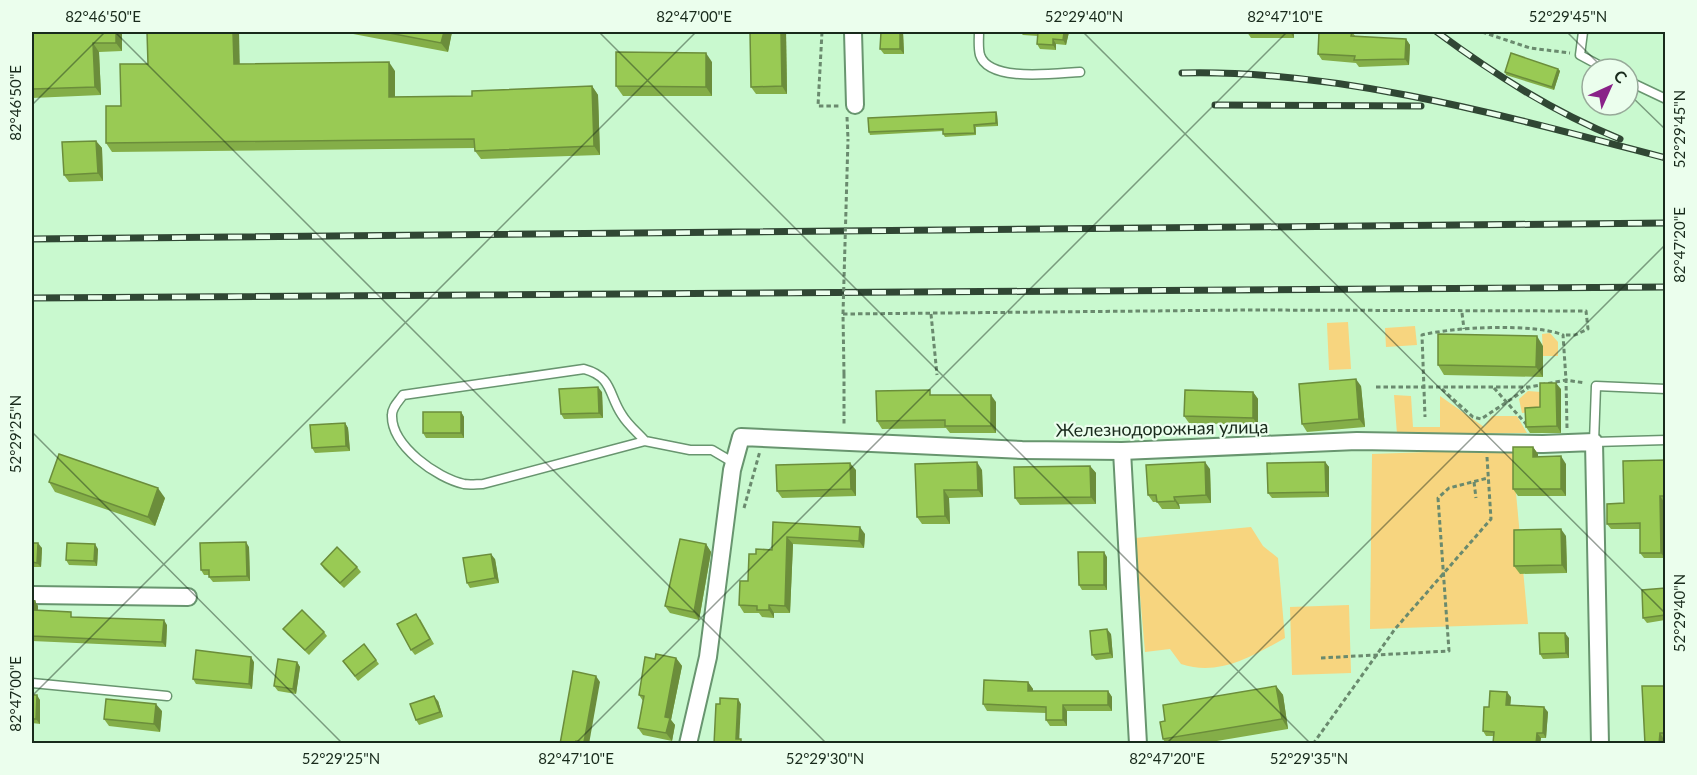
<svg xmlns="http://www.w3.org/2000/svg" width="1697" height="775" viewBox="0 0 1697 775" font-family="Lato,sans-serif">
	<rect width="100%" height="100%" fill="#c9f9cf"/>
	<!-- green -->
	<g fill="#f7d57f">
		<path d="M1348 322 1351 369 1329 370 1327 323Z"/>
		<path d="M1415 326 1417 345 1386 347 1385 328Z"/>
		<path d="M1550 333 1558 342V356H1543L1542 334Z"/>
		<path d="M1528 391 1541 392 1542 411 1522 413 1519 399Z"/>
		<path d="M1394 395 1411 396 1413 427H1440V396L1484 427 1492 416H1517L1527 433 1397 434Z"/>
		<path d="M1512 449 1528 624 1370 629 1372 454Z"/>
		<path d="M1251 527 1263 546 1278 558 1285 638C1253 656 1219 677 1181 664L1170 649 1145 652 1135 538Z"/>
		<path d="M1349 605 1351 673 1292 675 1290 607Z"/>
	</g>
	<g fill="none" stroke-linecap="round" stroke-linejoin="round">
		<defs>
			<g id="lane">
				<path d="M979 32C979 39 978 48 980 55 989 83 1057 73 1080 72"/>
				<path d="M1583 32 1580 55 1606 69"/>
				<path d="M1628 81 1666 99"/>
				<path d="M1666 389 1596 386 1594 442 1666 440"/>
				<path d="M645 441C638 433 628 425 622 415 608 394 613 377 584 369L403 395C399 401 392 407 392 415 391 446 437 478 464 484 470 485 477 484 483 484L645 441 690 450H712L734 463"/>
				<path d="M32 683 167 696"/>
			</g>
			<g id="street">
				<path d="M853 32 855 105"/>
				<path d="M1122 451 1138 744"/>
				<path d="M32 595 188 597"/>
				<path d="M688 744 708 657 732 470 741 437 1022 450 1122 451 1357 441 1543 444 1594 442 1600 744"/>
			</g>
		</defs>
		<!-- lane casing -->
		<use href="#lane" stroke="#68956f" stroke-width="11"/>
		<!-- street casing -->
		<use href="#street" stroke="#68956f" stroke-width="20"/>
		<!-- path -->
		<g stroke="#6a8a6e" stroke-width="3" stroke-dasharray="4.5 3" stroke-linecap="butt">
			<path d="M822 32 818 106H839"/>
			<path d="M1482 32 1530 48 1570 53"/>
			<path d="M847 117 848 139"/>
			<path d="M1462 313 1464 329"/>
			<path d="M843 314 1247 310 1586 311 1588 329 1575 335H1563"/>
			<path d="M931 314 937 375"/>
			<path d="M844 374V426"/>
			<path d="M1376 387H1530L1566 380 1563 335C1535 323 1453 327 1422 335L1425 417"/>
			<path d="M1494 388 1527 425"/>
			<path d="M1442 389 1473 417 1481 419 1528 388"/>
			<path d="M1567 428 1566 380 1585 383"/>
			<path d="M1474 482 1476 498"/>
			<path d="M744 508 760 451"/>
			<path d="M1321 658 1449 651 1438 498 1449 488 1488 478"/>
			<path d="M1313 744 1395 629 1491 519 1487 457"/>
		</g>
		<!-- lane -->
		<use href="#lane" stroke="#fff" stroke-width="8"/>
		<!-- street -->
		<use href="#street" stroke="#fff" stroke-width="16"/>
		<defs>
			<g id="rail">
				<path d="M1437 32C1494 74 1553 112 1620 139"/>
				<path d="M1182 73C1340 69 1513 118 1666 158"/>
				<path d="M1215 105 1421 106"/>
				<path d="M32 239 1666 223"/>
				<path d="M32 298 1666 287"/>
			</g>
		</defs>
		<!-- rail casing -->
		<use href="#rail" stroke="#304734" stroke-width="7"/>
		<!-- rail -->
		<use href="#rail" stroke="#ebfeed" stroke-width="4.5" stroke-dasharray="14" stroke-linecap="butt"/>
		<!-- path-bridge -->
		<path stroke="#6a8a6e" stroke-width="3" stroke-dasharray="4.5 3" stroke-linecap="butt" d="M844 374 843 314 848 139"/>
	</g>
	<!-- wall -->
	<g fill="#84ae48">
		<path d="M32 32H122V51L99 52 101 95 32 98Z"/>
		<path d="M347 32H452L448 52 348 33Z"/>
		<path d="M750 32H786L787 94H756L751 87Z"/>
		<path d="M903 32 904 54H884L880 49Z"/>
		<path d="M1020 32H1069L1066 45 1056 44V50L1040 49 1037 44 1038 36 1023 35Z"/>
		<path d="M1247 32H1294V38H1251Z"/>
		<path d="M1352 32 1356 37 1406 39 1410 45 1409 65 1359 67 1356 63 1322 60 1318 54Z"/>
		<path d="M712 62V96H623L616 86Z"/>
		<path d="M240 64 395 71V97L472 96 592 86 598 95 600 155 481 159 475 151V148L112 152 106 143Z"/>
		<path d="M1558 69 1560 71 1554 90 1506 75 1505 72Z"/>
		<path d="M996 112 997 114 998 126 976 127V135L945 137 943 134V131L870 135 869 132Z"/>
		<path d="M96 141 102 148 103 181 69 182 64 175Z"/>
		<path d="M1543 346V377L1444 375 1438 365Z"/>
		<path d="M1361 386 1365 427 1307 432 1302 424Z"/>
		<path d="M1561 389V433H1530L1526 427 1540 407Z"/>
		<path d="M602 392 603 418 564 419 561 414Z"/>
		<path d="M1253 392 1258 399V425L1189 423 1184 416Z"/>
		<path d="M933 395 996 402V433H950L946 428 882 429 877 421Z"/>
		<path d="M461 412 464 417V438H426L423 433Z"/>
		<path d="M345 423 348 428 350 451 315 453 312 448Z"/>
		<path d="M1533 447 1538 454V457L1566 464V496H1518L1513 489Z"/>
		<path d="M1665 460V502H1664L1665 558H1644L1640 553V529H1611L1607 524 1624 503Z"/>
		<path d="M1325 462 1329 467V497L1272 498 1268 493Z"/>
		<path d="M915 464 982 470 983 497 949 498 950 524H922L917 517Z"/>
		<path d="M1090 466 1096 473V504L1020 505 1015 498Z"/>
		<path d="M1210 469 1211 503 1179 504 1180 509H1162L1157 502H1153L1148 495Z"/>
		<path d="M856 470V496L782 498 777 491Z"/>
		<path d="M49 482 165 498 155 526 55 492Z"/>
		<path d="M773 522 865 534 864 548 793 544 790 613H774V618L762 617 759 613H744L739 605 748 581 756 554 772 550Z"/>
		<path d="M1566 536 1567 573 1520 574 1514 566Z"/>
		<path d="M32 543 42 548 41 567H32Z"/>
		<path d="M706 544 711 552 699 620 670 613 665 606Z"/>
		<path d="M249 547 250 581 213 582 209 577V575H204L201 570Z"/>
		<path d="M98 549 97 566 69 565 66 560Z"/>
		<path d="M1107 557V590H1082L1079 585Z"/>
		<path d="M495 559 499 583 470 588 467 583Z"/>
		<path d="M321 564 357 567 361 572 344 588 324 569Z"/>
		<path d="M1665 588V620L1647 623 1643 618Z"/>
		<path d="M32 600 38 606V611L74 617 167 625 166 647 32 641Z"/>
		<path d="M420 619 434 644 415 655 411 650Z"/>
		<path d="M283 629 324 632 327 636 309 655 287 634Z"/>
		<path d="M1111 634 1113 658 1096 660 1092 655Z"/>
		<path d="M1569 638V658L1543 659 1540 654Z"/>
		<path d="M676 658 682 666 671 720 675 725 672 741 643 735 638 728 643 701 639 695 655 659Z"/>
		<path d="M376 660 379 664 358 681 343 661Z"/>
		<path d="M254 662 252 689 196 684 193 679Z"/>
		<path d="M297 662 300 667 296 694 278 691 274 686Z"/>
		<path d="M1028 682 1033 689V691H1108L1112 697V711H1067V726H1050L1046 720V713L987 711 983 704Z"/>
		<path d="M1276 686 1283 695 1288 729 1199 744H1166L1163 739 1165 721Z"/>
		<path d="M1665 688V738H1663V744H1645Z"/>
		<path d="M32 695 40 700V724L32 723Z"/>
		<path d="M1511 697 1510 705 1548 712 1546 738H1541L1540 744H1493V736H1486L1483 731 1489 707Z"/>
		<path d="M438 701 443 717 419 725 416 720Z"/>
		<path d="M162 711 160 732 109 726 104 719Z"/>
	</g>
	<!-- shaded-wall -->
	<g fill="#6b8d3b">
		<path d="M116 32H122V51L116 43Z"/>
		<path d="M233 32H239L240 72 234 64Z"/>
		<path d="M444 32H452L448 52 441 43Z"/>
		<path d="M781 32H786L787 94 782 86Z"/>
		<path d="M900 32H903L904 54 900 49Z"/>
		<path d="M1064 32H1069L1066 45 1063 40Z"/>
		<path d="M1290 32H1294V38Z"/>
		<path d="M1053 39 1056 44V50L1053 45Z"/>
		<path d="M1406 39 1410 45 1409 65 1405 59Z"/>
		<path d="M93 43 99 52 101 95 95 87Z"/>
		<path d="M706 53 712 62V96L706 87Z"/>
		<path d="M389 62 395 71V106L389 97Z"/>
		<path d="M1558 69 1560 71 1554 90 1552 87Z"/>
		<path d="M592 86 598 95 600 155 594 146Z"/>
		<path d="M996 112 997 114 998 126 996 123Z"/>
		<path d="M96 141 102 148 103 181 98 173Z"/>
		<path d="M1537 336 1543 346V377L1536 367Z"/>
		<path d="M1356 379 1361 386 1365 427 1359 419Z"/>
		<path d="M1556 383 1561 389V433L1557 426Z"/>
		<path d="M598 387 602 392 603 418 599 413Z"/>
		<path d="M1253 392 1258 399V425L1253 418Z"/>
		<path d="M991 395 996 402V433L991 426Z"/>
		<path d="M461 412 464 417V438L461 433Z"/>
		<path d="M345 423 348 428 350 451 346 446Z"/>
		<path d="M1533 447 1538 454V464L1533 457Z"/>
		<path d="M1561 456 1566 464V496L1561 489Z"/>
		<path d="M977 462 982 470 983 497 978 490Z"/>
		<path d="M1205 462 1210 469 1211 503 1206 495Z"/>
		<path d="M1325 462 1329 467V497L1326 492Z"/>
		<path d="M850 463 856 470V496L851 489Z"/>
		<path d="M1090 466 1096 473V504L1091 497Z"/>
		<path d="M158 488 165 498 155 526 148 517Z"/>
		<path d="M944 490 949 498 950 524 945 516Z"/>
		<path d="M1660 496 1664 502 1665 558 1661 553Z"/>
		<path d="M1174 497 1179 504 1180 509 1175 501Z"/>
		<path d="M860 527 865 534 864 548 859 541Z"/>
		<path d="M1561 529 1566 536 1567 573 1562 565Z"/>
		<path d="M787 537 793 544 790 613 785 606Z"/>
		<path d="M246 542 249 547 250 581 247 576Z"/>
		<path d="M38 543 42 548 41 567 37 563Z"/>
		<path d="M95 544 98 549 97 566 94 561Z"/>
		<path d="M706 544 711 552 699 620 694 612Z"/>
		<path d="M1104 552 1107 557V590L1104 585Z"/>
		<path d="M491 554 495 559 499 583 495 578Z"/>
		<path d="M35 601 38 606V615L34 610Z"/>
		<path d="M769 605 774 613V618L769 610Z"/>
		<path d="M164 620 167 625 166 647 162 642Z"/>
		<path d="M1107 629 1111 634 1113 658 1110 653Z"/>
		<path d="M1565 633 1569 638V658L1566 653Z"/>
		<path d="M251 657 254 662 252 689 249 684Z"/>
		<path d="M676 658 682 666 671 720 675 725 672 741 666 733 665 717Z"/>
		<path d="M297 662 300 667 296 694 293 689Z"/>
		<path d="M596 676 600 682 589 744H584V742Z"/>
		<path d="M1028 682 1033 689 1032 698 1028 691Z"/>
		<path d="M1276 686 1283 695 1288 729 1282 719Z"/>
		<path d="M1108 691 1112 697V711L1108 705Z"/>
		<path d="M1507 692 1511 697 1510 710 1506 705Z"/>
		<path d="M37 695 40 700V724L36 719Z"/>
		<path d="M434 696 438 701 443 717 440 712Z"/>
		<path d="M738 699 741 704 739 744 736 739Z"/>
		<path d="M156 704 162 711 160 732 154 724Z"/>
		<path d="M1063 705 1067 711V726L1063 720Z"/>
		<path d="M1544 707 1548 712 1546 738 1543 733Z"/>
		<path d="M1537 733 1541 738 1540 744H1536Z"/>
		<path d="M1660 733 1663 738V744H1659Z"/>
	</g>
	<!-- building -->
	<g fill="#99ca54" stroke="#6b8d3b" stroke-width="1.5">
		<path d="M32 32H116V43H93L95 87 32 89Z"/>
		<path d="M147 32H233L234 64 389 62V97L472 96V91L592 86 594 146 475 151 474 139 106 143V106H121L120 64H148Z"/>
		<path d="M384 32H444L441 43Z"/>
		<path d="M750 32H781L782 86 751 87Z"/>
		<path d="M881 32H900V49H880Z"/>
		<path d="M1034 32H1064L1063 40 1053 39V45L1037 44 1038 32Z"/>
		<path d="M1319 32H1352L1351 36 1406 39 1405 59 1354 60 1355 56 1318 54Z"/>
		<path d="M616 52 706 53V87L616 86Z"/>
		<path d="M1511 53 1558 69 1552 87 1505 72Z"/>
		<path d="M996 112V123L974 125 975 133 943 134V129L869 132 868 118Z"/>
		<path d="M96 141 98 173 64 175 62 142Z"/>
		<path d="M1438 334 1537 336 1536 367 1438 365Z"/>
		<path d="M1356 379 1359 419 1302 424 1299 384Z"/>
		<path d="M1540 383H1556L1557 426 1526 427 1525 408 1540 407Z"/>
		<path d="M598 387 599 413 561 414 559 389Z"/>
		<path d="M930 390V395H991V426H945V420L877 421 876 391Z"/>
		<path d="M1185 390 1253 392V418L1184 416Z"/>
		<rect x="423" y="412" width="38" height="21"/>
		<path d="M345 423 346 446 312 448 310 425Z"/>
		<path d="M1513 447H1533V457L1561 456V489H1513Z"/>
		<path d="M59 454 158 488 148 517 49 482Z"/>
		<path d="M1665 460V496H1660L1661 553H1640V523L1607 524V504L1624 503 1623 461Z"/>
		<path d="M977 462 978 490H944L945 516 917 517 915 464Z"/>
		<path d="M1205 462 1206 495 1174 497 1175 501 1157 502 1156 495H1148L1146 465Z"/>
		<path d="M1325 462 1326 492 1268 493 1267 463Z"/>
		<path d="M850 463 851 489 777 491 776 465Z"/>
		<path d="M1090 466 1091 497 1015 498 1014 467Z"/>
		<path d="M773 522 860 527 859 541 787 537 785 606 769 605V610H757V606L739 605 740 581H748L749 554H756V549L772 550Z"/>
		<path d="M1561 529 1562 565 1514 566V530Z"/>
		<path d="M680 539 706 544 694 612 665 606Z"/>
		<path d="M246 542 247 576 209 577V570H201L200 543Z"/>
		<path d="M32 543H38L37 563 32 562Z"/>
		<path d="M67 543 95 544 94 561 66 560Z"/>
		<path d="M337 547 357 567 340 583 321 564Z"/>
		<path d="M1078 552H1104V585H1079Z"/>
		<path d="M491 554 495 578 467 583 463 558Z"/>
		<path d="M1665 588V615L1643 618 1642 590Z"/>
		<path d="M32 600 35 601 34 610 71 612V617L164 620 162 642 32 636Z"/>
		<path d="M302 610 324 632 305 650 283 629Z"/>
		<path d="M416 614 430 639 411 650 397 624Z"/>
		<path d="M1107 629 1110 653 1092 655 1090 631Z"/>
		<path d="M1539 633H1565L1566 653 1540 654Z"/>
		<path d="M364 644 376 660 355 676 343 661Z"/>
		<path d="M196 650 251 657 249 684 193 679Z"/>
		<path d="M656 654 676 658 665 717 670 718 666 733 638 728 644 696 639 695 645 657 655 659Z"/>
		<path d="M278 659 297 662 293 689 274 686Z"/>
		<path d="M573 671 596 676 584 742 576 741V744H560Z"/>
		<path d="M984 680 1028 682V691H1108V705H1063V720H1046V707L983 704Z"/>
		<path d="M1276 686 1282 719 1163 739 1160 722 1165 721 1163 705Z"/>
		<path d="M1642 686H1664L1665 733H1660L1659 744H1645Z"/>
		<path d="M1490 691 1507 692 1506 705 1544 707 1543 733H1537L1536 744H1493L1494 732 1483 731 1484 707H1489Z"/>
		<path d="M32 695H37L36 719H32Z"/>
		<path d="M434 696 440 712 416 720 410 704Z"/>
		<path d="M720 698 738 699 736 739H741V744H714L716 704H720Z"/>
		<path d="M106 699 156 704 154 724 104 719Z"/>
	</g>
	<!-- ticks -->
	<path fill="none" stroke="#182a1b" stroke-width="1.5" stroke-opacity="0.45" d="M115 32 827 744M599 32 1311 744M1083 32 1666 614M1567 32 1604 69M1628 93 1666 130M32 105 105 32M32 432 343 744M32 696 696 32M575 744 1287 32M1166 744 1666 244"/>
	<g text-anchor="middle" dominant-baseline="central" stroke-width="4.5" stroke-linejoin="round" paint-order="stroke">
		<!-- street labels -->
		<g font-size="18" fill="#182a1b" stroke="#ebfeed">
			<text transform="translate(1162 428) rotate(-1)">Железнодорожная улица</text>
		</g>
	</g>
	<!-- border -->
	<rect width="1697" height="775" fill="none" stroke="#ebfeed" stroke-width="66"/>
	<!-- north arrow -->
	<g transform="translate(1610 87) rotate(45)"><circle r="28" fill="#ebfeed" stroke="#97a999" stroke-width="1.5"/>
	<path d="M0-4.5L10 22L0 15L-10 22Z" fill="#892288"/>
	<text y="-9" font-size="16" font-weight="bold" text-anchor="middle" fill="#182a1b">С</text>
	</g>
	<rect x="33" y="33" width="1631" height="709" fill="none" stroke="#182a1b" stroke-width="2"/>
	<g font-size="15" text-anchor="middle" fill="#182a1b">
		<text x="103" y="22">82°46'50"E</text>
		<text x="694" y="22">82°47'00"E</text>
		<text x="1084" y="22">52°29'40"N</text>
		<text x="1285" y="22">82°47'10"E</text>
		<text x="1568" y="22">52°29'45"N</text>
		<text transform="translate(16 103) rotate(-90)" y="5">82°46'50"E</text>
		<text transform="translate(1680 129) rotate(-90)" y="5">52°29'45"N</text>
		<text transform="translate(1680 245) rotate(-90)" y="5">82°47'20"E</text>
		<text transform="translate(16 434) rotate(-90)" y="5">52°29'25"N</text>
		<text transform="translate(1680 613) rotate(-90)" y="5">52°29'40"N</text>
		<text transform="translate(16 694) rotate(-90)" y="5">82°47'00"E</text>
		<text x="341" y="764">52°29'25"N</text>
		<text x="576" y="764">82°47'10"E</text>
		<text x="825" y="764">52°29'30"N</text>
		<text x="1167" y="764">82°47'20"E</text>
		<text x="1309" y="764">52°29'35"N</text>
	</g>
</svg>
